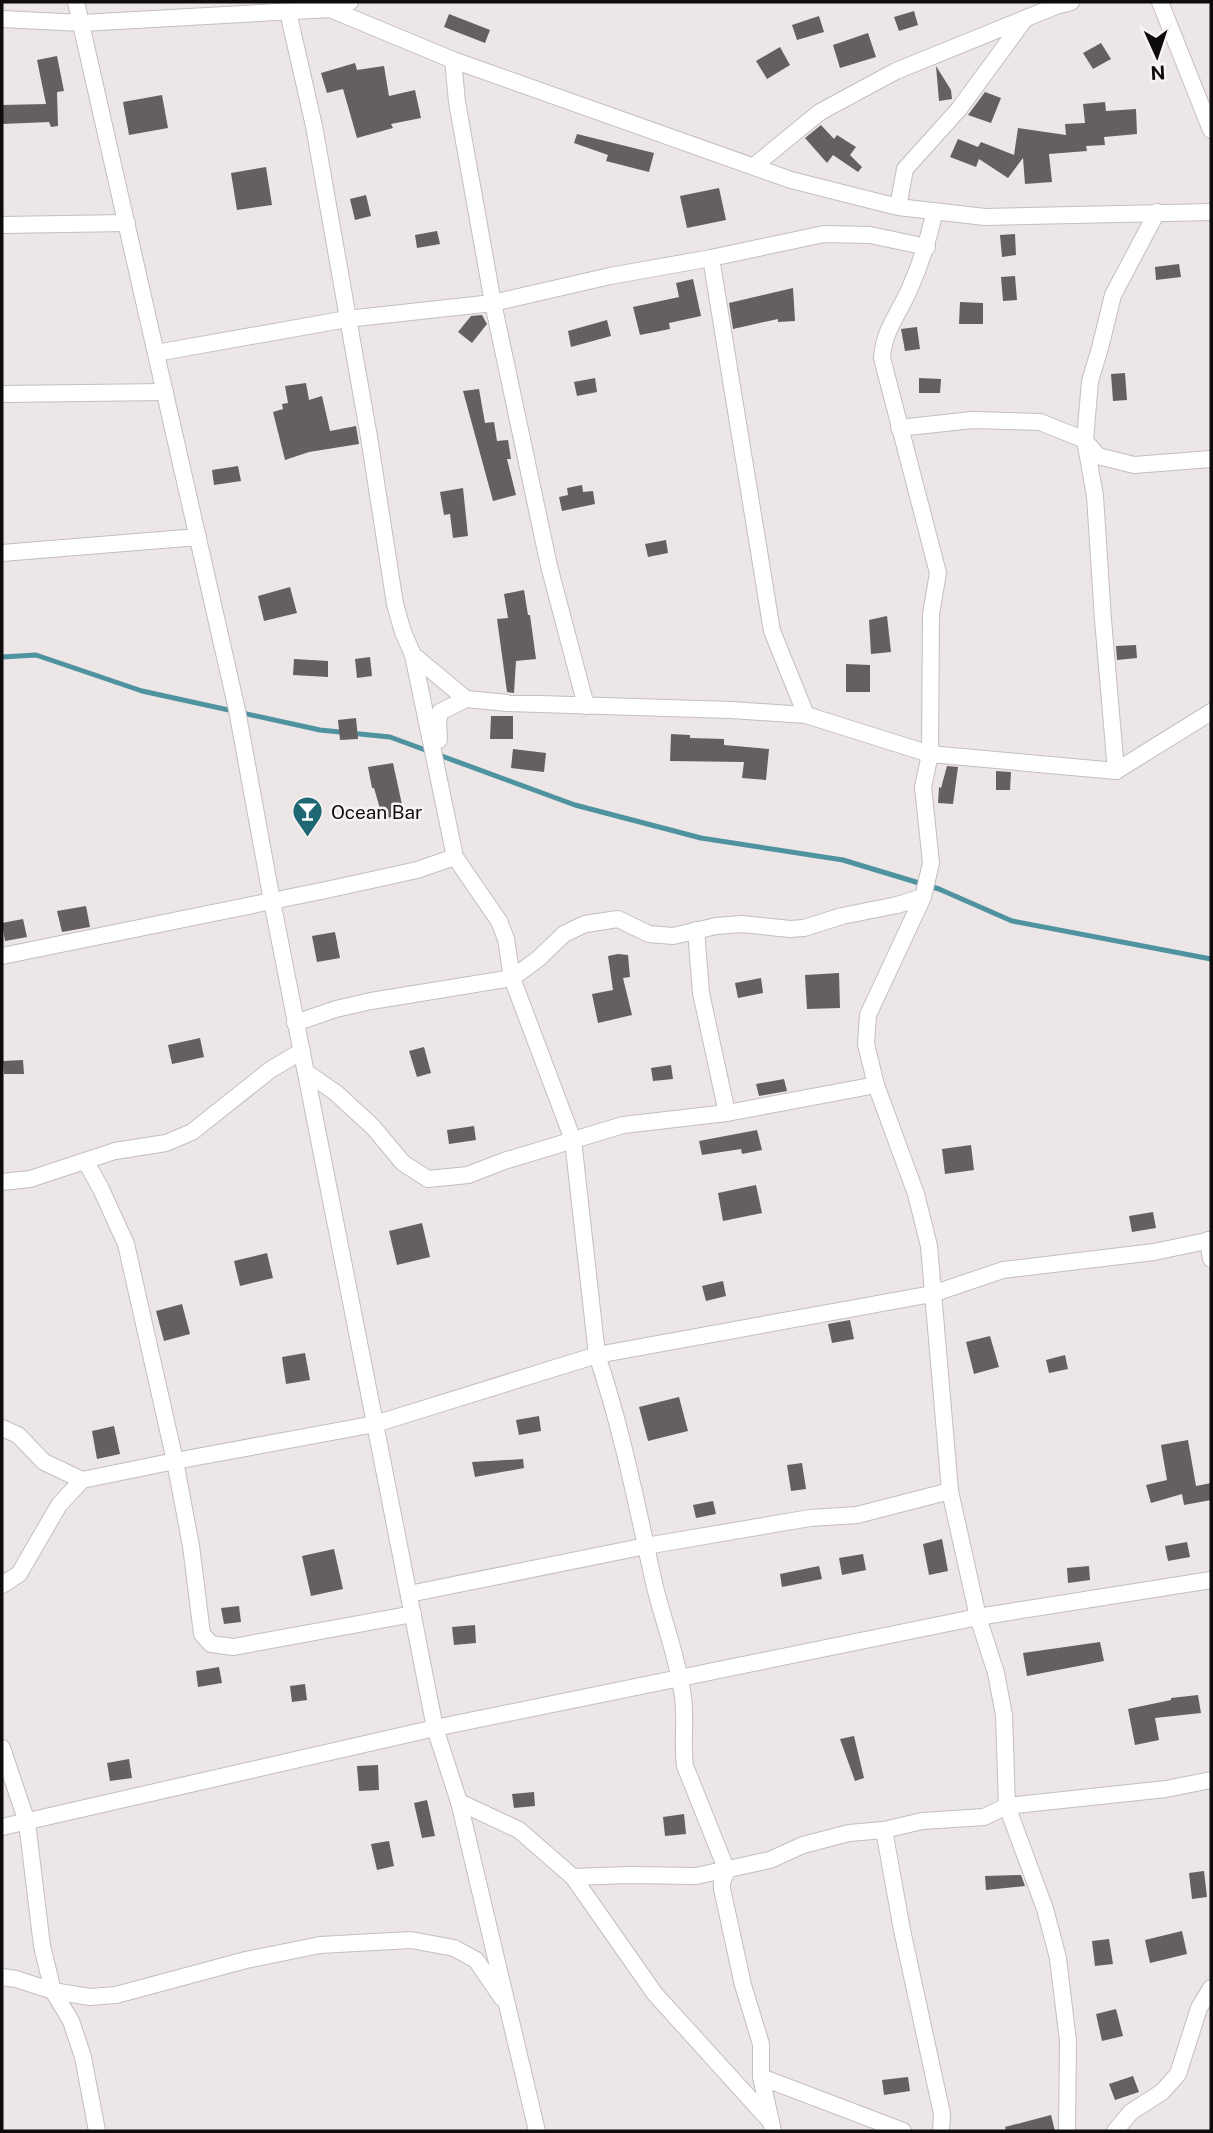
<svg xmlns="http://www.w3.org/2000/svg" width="1213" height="2133" viewBox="0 0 1213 2133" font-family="'Public Sans',sans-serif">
	<rect width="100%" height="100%" fill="#ece6e6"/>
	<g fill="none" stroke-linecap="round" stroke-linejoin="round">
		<!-- stream -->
		<path stroke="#4f93a0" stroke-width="5" d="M2 657 36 655 142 691 320 730 390 737 575 805 701 838 843 860 939 889 1012 921 1211 959"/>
	</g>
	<!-- building -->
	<g fill="#655f60">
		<path d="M914 11 918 25 899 31 894 17Z"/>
		<path d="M449 14 490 30 485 43 444 27Z"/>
		<path d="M819 16 824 32 797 40 792 25Z"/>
		<path d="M868 33 876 57 840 68 833 45Z"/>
		<path d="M1101 43 1111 59 1093 69 1083 53Z"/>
		<path d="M780 47 790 65 767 79 756 61Z"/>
		<path d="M57 56 64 91 57 92 58 126 51 127 49 122 2 124V105L46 104 37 60Z"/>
		<path d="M355 63 357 70 384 66 389 96 415 90 421 118 391 124 393 128 357 138 343 89 327 93 321 73Z"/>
		<path d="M936 66 951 90 952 99 939 101Z"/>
		<path d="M985 92 1001 98 991 123 968 115Z"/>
		<path d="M162 95 168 128 129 135 123 102Z"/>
		<path d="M1105 102 1106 111 1136 109 1137 134 1104 137 1105 145 1086 146 1087 151 1049 154 1052 182 1025 184 1023 158 1008 178 979 159 976 167 950 157 958 139 978 147 981 142 1014 155 1018 128 1066 135 1065 124 1085 123 1083 104Z"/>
		<path d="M821 125 834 139 837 135 856 147 850 155 862 167 858 172 833 155 827 163 805 138Z"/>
		<path d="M577 134 654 153 649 172 606 161 608 155 574 143Z"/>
		<path d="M266 167 272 205 237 210 231 173Z"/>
		<path d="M719 188 726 220 687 228 680 196Z"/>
		<path d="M366 195 371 216 355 220 350 199Z"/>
		<path d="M437 231 440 244 417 248 415 235Z"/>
		<path d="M1015 234 1016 255 1002 257 1000 235Z"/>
		<path d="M1179 264 1181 277 1156 280 1155 267Z"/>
		<path d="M1015 276 1017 300 1003 301 1001 277Z"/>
		<path d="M693 279 701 316 669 323 670 329 640 335 633 307 679 297 676 283Z"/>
		<path d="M793 288 795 321 778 322V319L733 329 729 303Z"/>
		<path d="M960 302 983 303V324H959Z"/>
		<path d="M482 315 487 324 472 343 458 332 471 316Z"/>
		<path d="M607 320 611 336 571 347 568 331Z"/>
		<path d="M917 327 920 349 905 351 901 329Z"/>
		<path d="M1125 373 1127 400 1113 401 1111 374Z"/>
		<path d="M595 378 597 392 577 396 574 382Z"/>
		<path d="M919 378 941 379 940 393H919Z"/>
		<path d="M306 383 309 400 322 396 330 431 356 426 359 444 309 452 285 460 273 412 283 409 282 404 288 403 285 386Z"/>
		<path d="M479 389 485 423 494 422 497 441 508 440 511 459H507L516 495 493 501 463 391Z"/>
		<path d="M238 466 241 481 214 485 212 470Z"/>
		<path d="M582 485 583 492 593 491 595 504 562 511 559 497 568 495 567 488Z"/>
		<path d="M463 488 468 536 453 538 450 514 444 515 440 492Z"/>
		<path d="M666 540 668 553 648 557 645 544Z"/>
		<path d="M290 587 297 613 264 621 258 596Z"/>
		<path d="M524 590 528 615H530L536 659 516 661 514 693 507 692 497 619 508 618 504 594Z"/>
		<path d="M887 616 891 652 871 654 869 620Z"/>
		<path d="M1136 645 1137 658 1117 660 1116 646Z"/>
		<path d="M370 657 372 676 357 678 355 659Z"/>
		<path d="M294 659 328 661V677L293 675Z"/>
		<path d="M846 664 870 665V692H846Z"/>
		<path d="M491 716H513V739H490Z"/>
		<path d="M356 718 358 739 340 740 338 720Z"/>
		<path d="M671 734 690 735V738L724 739V745L769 749 766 780 742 778 744 762 670 761Z"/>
		<path d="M513 749 546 753 544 772 511 768Z"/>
		<path d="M393 763 404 814 383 819 374 788H372L368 767Z"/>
		<path d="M947 766 958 767 953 804 938 803 939 787 941 788Z"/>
		<path d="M996 771 1011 772 1010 790H996Z"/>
		<path d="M86 906 90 927 62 932 57 911Z"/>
		<path d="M23 919 27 937 5 941 2 923Z"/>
		<path d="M335 932 340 958 317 962 312 936Z"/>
		<path d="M618 954 628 955 630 977 623 978 632 1015 598 1023 592 994 613 990 608 956Z"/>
		<path d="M839 973 840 1008 807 1009 805 975Z"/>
		<path d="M761 978 763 993 738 998 735 983Z"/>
		<path d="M200 1038 204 1057 172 1064 168 1045Z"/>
		<path d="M424 1047 431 1073 417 1077 409 1051Z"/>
		<path d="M23 1060 24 1074H4L3 1061Z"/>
		<path d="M671 1065 673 1079 653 1081 651 1068Z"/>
		<path d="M784 1079 787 1091 759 1096 756 1084Z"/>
		<path d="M474 1126 476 1140 449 1144 447 1130Z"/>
		<path d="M757 1130 762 1150 742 1154 741 1149 702 1155 699 1141Z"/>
		<path d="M971 1145 974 1170 945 1174 942 1149Z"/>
		<path d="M756 1185 762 1213 723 1221 718 1193Z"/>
		<path d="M1153 1212 1156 1228 1132 1232 1129 1216Z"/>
		<path d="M422 1223 430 1257 397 1265 389 1231Z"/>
		<path d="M267 1253 273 1278 240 1286 234 1261Z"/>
		<path d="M723 1281 726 1296 706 1301 702 1286Z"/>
		<path d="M182 1304 190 1334 164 1341 156 1311Z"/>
		<path d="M850 1320 854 1339 832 1343 828 1324Z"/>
		<path d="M990 1336 999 1367 974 1374 966 1342Z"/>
		<path d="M305 1353 310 1380 286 1384 282 1357Z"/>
		<path d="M1065 1355 1068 1369 1049 1373 1046 1360Z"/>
		<path d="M679 1397 688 1431 648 1441 639 1407Z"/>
		<path d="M539 1416 541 1431 519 1435 516 1420Z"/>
		<path d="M114 1426 120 1454 97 1459 92 1431Z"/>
		<path d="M1188 1440 1196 1486 1211 1483V1500L1184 1505 1182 1494 1151 1503 1146 1485 1167 1480 1161 1445Z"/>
		<path d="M523 1459 524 1468 475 1477 472 1462Z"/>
		<path d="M802 1463 806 1489 791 1491 787 1465Z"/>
		<path d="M713 1501 716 1514 696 1518 693 1505Z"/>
		<path d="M942 1539 948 1571 929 1575 923 1544Z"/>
		<path d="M1187 1542 1190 1557 1168 1561 1165 1546Z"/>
		<path d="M334 1549 343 1589 311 1596 302 1556Z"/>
		<path d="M863 1554 866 1570 842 1575 839 1558Z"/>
		<path d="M819 1566 822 1579 782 1587 780 1574Z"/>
		<path d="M1089 1566 1090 1580 1068 1583 1067 1568Z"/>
		<path d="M239 1606 241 1622 224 1624 221 1608Z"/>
		<path d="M475 1625 476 1643 454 1645 452 1627Z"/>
		<path d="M1100 1642 1104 1661 1027 1676 1023 1653Z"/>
		<path d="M219 1667 222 1683 198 1687 196 1671Z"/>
		<path d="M305 1684 307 1700 292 1702 290 1686Z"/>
		<path d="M1198 1695 1201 1713 1155 1718 1159 1740 1135 1745 1128 1709 1171 1700V1698Z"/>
		<path d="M854 1736 864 1778 855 1781 840 1739Z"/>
		<path d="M129 1759 132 1778 110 1781 107 1763Z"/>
		<path d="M378 1765 379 1790 359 1791 357 1766Z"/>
		<path d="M534 1792 535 1806 514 1808 512 1794Z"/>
		<path d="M427 1800 435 1836 422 1838 414 1803Z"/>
		<path d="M684 1814 686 1834 665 1836 663 1817Z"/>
		<path d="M389 1841 394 1866 377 1870 371 1844Z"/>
		<path d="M1204 1871 1207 1897 1192 1899 1189 1873Z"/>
		<path d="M1021 1875 1025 1886 986 1890 985 1876Z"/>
		<path d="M1182 1931 1187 1954 1150 1963 1145 1940Z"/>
		<path d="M1109 1939 1113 1964 1095 1966 1092 1941Z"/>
		<path d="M1116 2009 1123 2036 1102 2041 1096 2014Z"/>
		<path d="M1133 2076 1139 2092 1115 2100 1109 2084Z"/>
		<path d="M908 2077 910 2091 884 2095 882 2080Z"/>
		<path d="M1051 2115 1055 2131H1006L1005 2127Z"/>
	</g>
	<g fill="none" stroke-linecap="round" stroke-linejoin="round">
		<defs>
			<g id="minor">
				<path d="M76 2 237 710 272 901 435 1728 459 1802 537 2131"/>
				<path d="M1160 2 1211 130"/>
				<path d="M330 4V9L350 2"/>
				<path d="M288 12 314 126 369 437 395 604 403 632 413 655 455 857 499 921 506 939 512 978 573 1140 597 1355C622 1429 637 1506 654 1583 663 1621 678 1658 683 1697 686 1720 682 1743 685 1766L727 1871 722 1882V1889L743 1985 761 2044V2077L773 2131"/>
				<path d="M2 19 82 23 330 9 453 60 791 180 898 207 985 217 1211 212"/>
				<path d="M453 60 457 102 493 303 549 566 586 706"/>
				<path d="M754 166 820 112 896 71 1056 6 1071 2"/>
				<path d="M898 207 905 169 959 109 1025 19"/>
				<path d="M935 211C929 237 921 263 910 288 899 314 884 329 882 358L938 573 931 614 930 754 923 787 931 863 923 897 868 1015 866 1044 876 1085 916 1194 929 1246 950 1491 978 1617 996 1673 1004 1715 1007 1806 1045 1909 1058 1958 1068 2041 1067 2131"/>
				<path d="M2 225 127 223"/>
				<path d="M711 258 772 631 806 715"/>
				<path d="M156 353 347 319 493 303 610 276 711 258 824 234 870 235 927 247"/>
				<path d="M2 394 165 392"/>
				<path d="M899 428 972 420 1040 422 1085 440 1090 381 1100 348 1113 295 1157 212"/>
				<path d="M1085 440 1095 496 1103 620 1116 771"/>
				<path d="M1085 441 1098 456 1134 465 1211 459"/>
				<path d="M2 553 198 537"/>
				<path d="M413 655 466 699"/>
				<path d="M439 740 438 723 440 712 466 699 508 703 731 710 806 715 930 754 1116 771 1211 712"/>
				<path d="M696 930 701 993 727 1113"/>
				<path d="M2 956 326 890 417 870 455 857"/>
				<path d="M295 1023 336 1009 371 1001 512 978 538 959 564 934 585 924 618 919 649 934 673 936 716 926 742 924 790 929 804 928 842 916 897 905 923 897"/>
				<path d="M306 1072 336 1093 373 1127 403 1163 428 1179 468 1175 504 1161 623 1125 727 1113 876 1085"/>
				<path d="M86 1162 101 1189 126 1244 175 1461 375 1424 597 1355 932 1294 1003 1270 1154 1252 1211 1240"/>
				<path d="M2 1182 30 1179 115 1151 166 1143 192 1132 270 1070 302 1051"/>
				<path d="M1208 1240 1211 1259"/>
				<path d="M2 1428 18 1435 44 1462 82 1480 175 1461 191 1546 202 1634 211 1644 233 1647 413 1614"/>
				<path d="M2 1585 19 1574 59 1505 82 1480"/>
				<path d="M409 1594 646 1546 810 1518 857 1515 950 1491"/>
				<path d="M2 1748 27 1822 42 1946 53 1991 90 1997 116 1995 246 1960 320 1945 411 1940 454 1948 476 1960 502 1998"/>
				<path d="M459 1802 519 1830 573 1877 655 1994 771 2122"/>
				<path d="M2 1827 435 1728 978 1617 1211 1580"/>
				<path d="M884 1830 902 1930 942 2114 941 2131"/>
				<path d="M573 1877 629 1875 696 1876 770 1860 803 1845 849 1833 884 1830 922 1821 984 1817 1007 1806 1166 1789 1211 1780"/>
				<path d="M2 1977 16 1979 53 1991 71 2021 83 2057 97 2131"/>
				<path d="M761 2077 903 2131"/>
				<path d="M1115 2131 1131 2112 1162 2092 1178 2074 1199 2008 1211 1988"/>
			</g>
		</defs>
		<!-- minor casing -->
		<use href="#minor" stroke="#c4bebf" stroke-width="18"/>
		<!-- minor -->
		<use href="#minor" stroke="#fff" stroke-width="16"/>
	</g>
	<!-- icons -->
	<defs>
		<symbol id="bar-pin" viewBox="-11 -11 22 30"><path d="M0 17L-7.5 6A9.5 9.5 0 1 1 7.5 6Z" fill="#1e6773" stroke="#faf3f3"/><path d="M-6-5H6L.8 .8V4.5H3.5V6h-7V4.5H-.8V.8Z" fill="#fff"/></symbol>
	</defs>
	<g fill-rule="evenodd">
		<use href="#bar-pin" x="290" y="794" width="35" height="47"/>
	</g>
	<g text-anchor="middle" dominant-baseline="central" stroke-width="5" stroke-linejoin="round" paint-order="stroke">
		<!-- poi labels -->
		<g font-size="19" fill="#0d0b0b" stroke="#faf3f3" text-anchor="start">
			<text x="331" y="812">Ocean Bar</text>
		</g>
	</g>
	<!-- border -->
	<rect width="1213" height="2133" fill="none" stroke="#0d0b0b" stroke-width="7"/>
	<!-- north arrow -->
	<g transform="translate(1157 56) rotate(177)" stroke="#faf3f3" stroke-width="5" paint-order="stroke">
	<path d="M0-5L12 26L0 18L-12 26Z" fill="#0d0b0b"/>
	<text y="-10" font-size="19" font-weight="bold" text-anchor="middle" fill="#0d0b0b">N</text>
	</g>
</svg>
